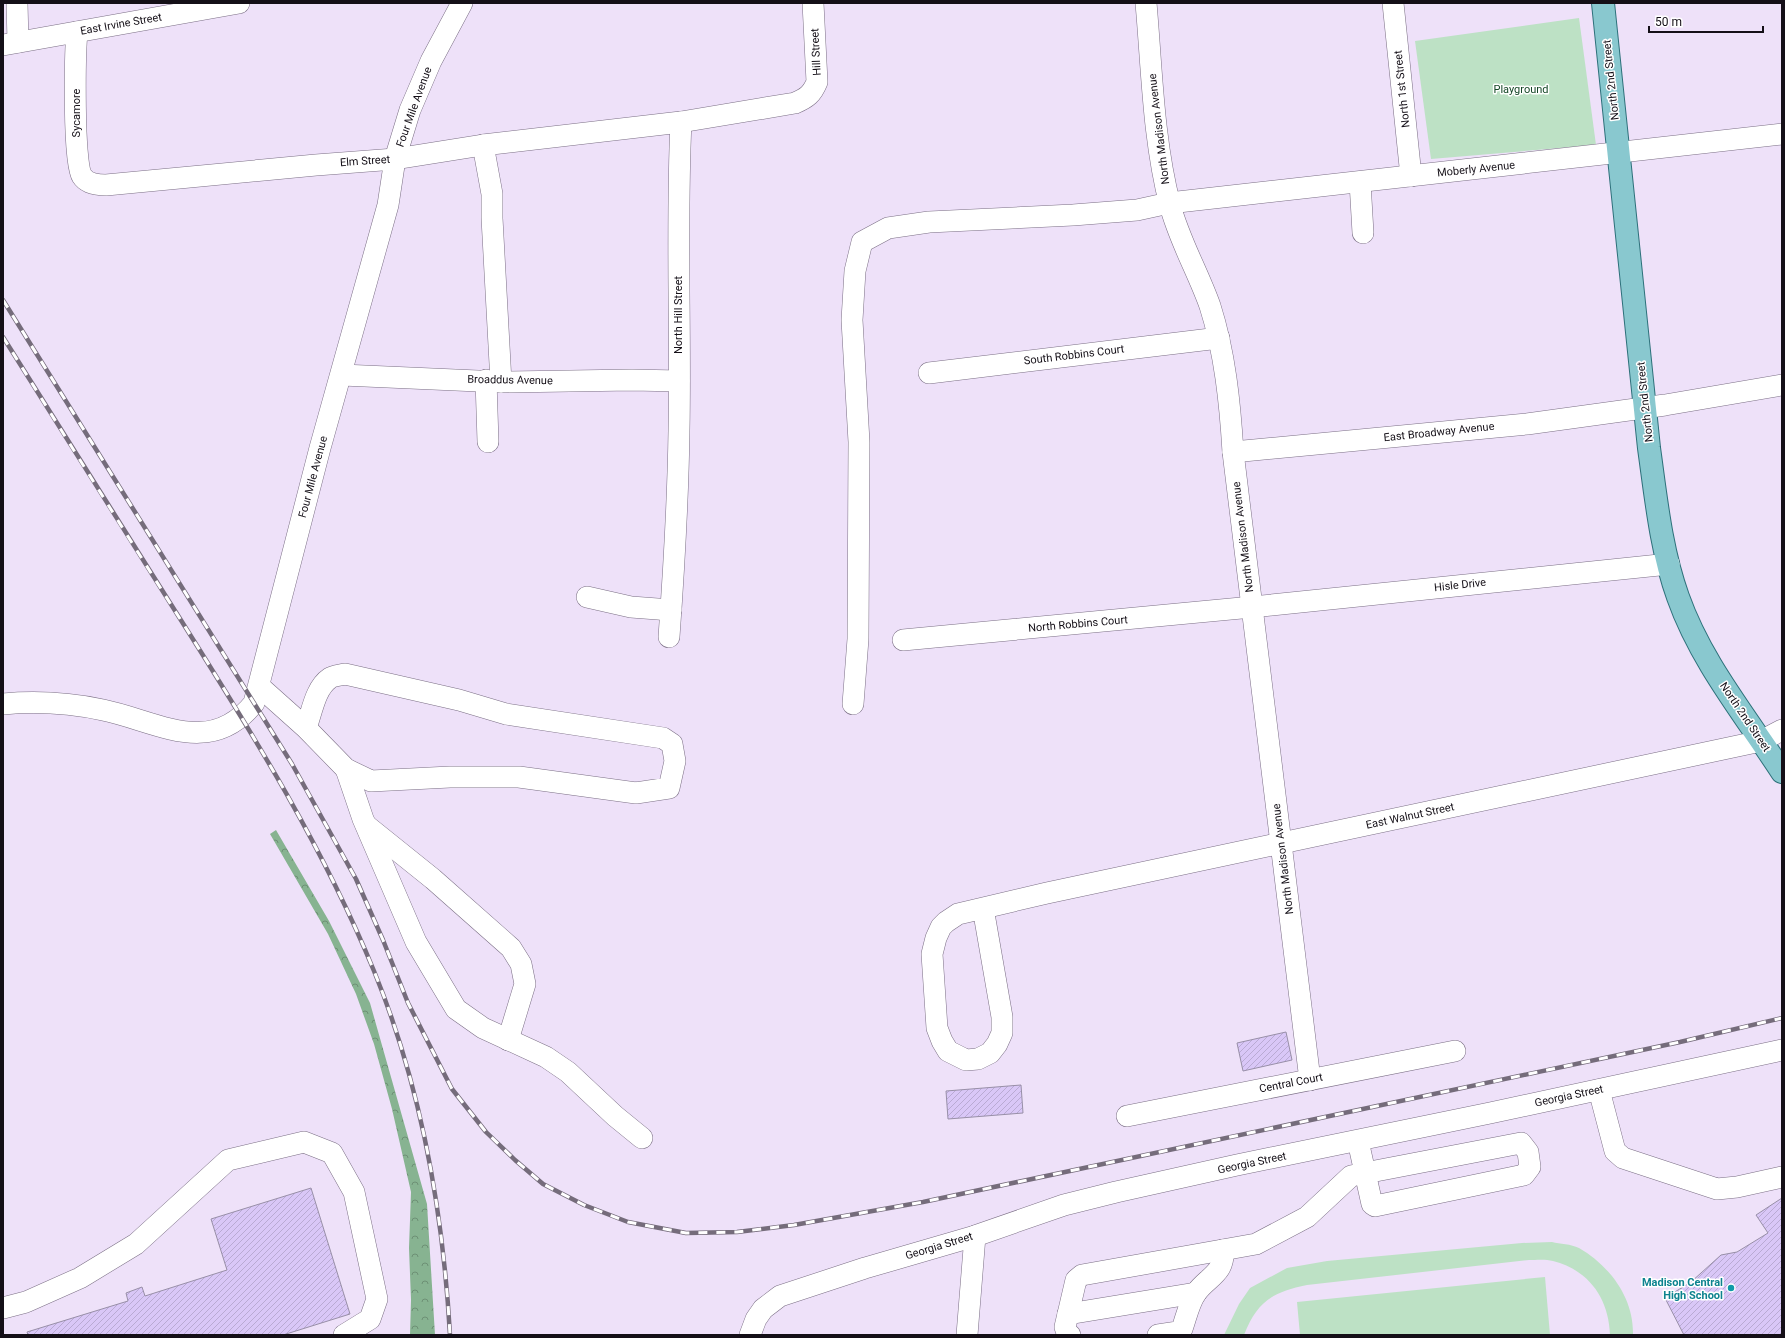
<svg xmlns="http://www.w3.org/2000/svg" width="1785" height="1338" viewBox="0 0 1785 1338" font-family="Roboto,sans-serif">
	<defs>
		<pattern id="forest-crowns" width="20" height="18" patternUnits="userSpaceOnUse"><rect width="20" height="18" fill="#87b391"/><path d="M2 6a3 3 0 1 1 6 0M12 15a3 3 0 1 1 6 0" fill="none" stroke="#6d9075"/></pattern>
		<pattern id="building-hatch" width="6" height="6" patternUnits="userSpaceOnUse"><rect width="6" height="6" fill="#d9c7f7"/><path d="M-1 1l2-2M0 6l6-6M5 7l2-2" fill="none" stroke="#b9aad3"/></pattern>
	</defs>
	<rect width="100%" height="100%" fill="#eee1f9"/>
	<!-- forest -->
	<path fill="url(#forest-crowns)" d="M276 830 329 921 370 1003 427 1204 435 1335H410L411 1300 409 1248 411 1192 392 1109 374 1044 356 994 328 934 270 834Z"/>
	<!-- park -->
	<g fill="#bde1c5">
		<path d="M1579 18 1596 145 1431 159 1415 41Z"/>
		<path d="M1552 1242C1560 1244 1571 1244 1579 1248 1610 1266 1634 1298 1633 1335H1610C1609 1299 1589 1270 1553 1261 1546 1259 1536 1260 1529 1260L1307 1285C1272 1292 1257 1302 1244 1335H1224L1239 1304 1250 1288 1287 1268 1327 1261 1522 1243Z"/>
		<path d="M1545 1277 1550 1335H1300L1297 1302Z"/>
	</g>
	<!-- building -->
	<g fill="url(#building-hatch)" stroke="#988fa7">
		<path d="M1286 1032 1292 1060 1243 1071 1237 1043Z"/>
		<path d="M1021 1085 1023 1113 948 1119 946 1091Z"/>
		<path d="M311 1188 350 1314 283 1335H28L27 1332 128 1301 126 1293 142 1287 145 1296 227 1270 211 1219Z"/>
		<path d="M1782 1198V1335H1684L1665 1298 1691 1282 1721 1255 1737 1252 1768 1233 1756 1215Z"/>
	</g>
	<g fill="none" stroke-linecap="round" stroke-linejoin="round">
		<defs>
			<g id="minor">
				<path d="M17 3 18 42"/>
				<path d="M1146 3C1152 70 1153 139 1170 205 1179 240 1198 272 1210 306 1225 353 1230 403 1233 452L1310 1080"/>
				<path d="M1393 3 1411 176"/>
				<path d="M77 32C75 53 73 163 82 176 87 184 98 185 106 185L316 165 395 159 483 145 681 122 795 103C807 98 812 94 817 82L813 3"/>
				<path d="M3 45 239 3"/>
				<path d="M483 145 492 194V218L501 382"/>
				<path d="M1360 182 1363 233"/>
				<path d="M929 373 1219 338"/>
				<path d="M342 375 501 382 632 380 679 381"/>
				<path d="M486 380 488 442"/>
				<path d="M1233 452 1527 424 1665 405 1782 385"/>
				<path d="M587 597 631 607 671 610"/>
				<path d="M669 637C674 568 678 499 679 431 681 328 676 225 681 122"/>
				<path d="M903 640 1252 607 1669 564"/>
				<path d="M259 686 306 728 346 769 371 781 450 777H519L636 793 669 788 675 761 672 744 663 738 506 714 459 700 345 674C341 675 333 676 330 678 315 688 312 712 306 728"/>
				<path d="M3 704C36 701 70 703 103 710 157 721 210 758 254 703L320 448 388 205 395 159 410 110 431 61 462 3"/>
				<path d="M853 704 858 639 859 442 852 320 855 271 862 242 888 228 929 222 1073 215 1137 210 1169 203 1782 134"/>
				<path d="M346 769 363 819 416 942 456 1009 483 1028 546 1057 568 1072 615 1116 642 1138"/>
				<path d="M367 826 433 879 511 948 521 964 525 984 508 1040"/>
				<path d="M983 908 1002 1017V1033L997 1044 990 1053 978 1059 966 1060 948 1051 942 1041 937 1028 932 954 936 938 941 927 946 922 958 914 1047 893 1761 741 1782 730"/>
				<path d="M1599 1090 1615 1151 1623 1158 1717 1189 1737 1187 1782 1177"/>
				<path d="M1127 1116 1455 1051"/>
				<path d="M3 1308 26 1302 80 1278 136 1244 228 1160 304 1142 332 1153 354 1192 377 1299 370 1319 344 1335"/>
				<path d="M1068 1314 1196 1293"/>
				<path d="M750 1335 756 1319 763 1309 780 1296 865 1268 975 1236 1064 1205 1116 1192 1237 1165 1490 1113 1782 1050"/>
				<path d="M967 1335 975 1236"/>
				<path d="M1070 1335 1067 1333 1065 1327 1076 1280 1082 1275 1256 1244 1307 1217 1351 1176 1365 1173 1521 1143 1528 1152 1530 1167 1524 1175 1375 1206 1372 1204 1358 1141"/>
				<path d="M1158 1335 1178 1332 1182 1329C1186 1318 1189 1303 1196 1293 1207 1277 1225 1274 1223 1250"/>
			</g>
			<path id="major" d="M1603 3 1649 448C1656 498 1661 550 1678 597 1701 662 1745 715 1782 772"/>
		</defs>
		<!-- minor casing -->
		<use href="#minor" stroke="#7b6f85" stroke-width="22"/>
		<!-- major casing -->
		<use href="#major" stroke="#2d707a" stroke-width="24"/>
		<!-- minor -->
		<use href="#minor" stroke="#fff" stroke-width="21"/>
		<!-- major -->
		<use href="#major" stroke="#89c8cf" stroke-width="22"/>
		<defs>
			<g id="rail">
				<path d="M3 300 292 764 356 879 383 940 408 1003 452 1089 486 1132 515 1160 543 1184 584 1205 628 1222 686 1233 737 1232 794 1225 923 1202 1680 1042 1782 1018"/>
				<path d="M3 337C63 433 123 529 184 625 254 736 324 849 374 971 421 1086 443 1211 450 1335"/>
			</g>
		</defs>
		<!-- rail casing -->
		<use href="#rail" stroke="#756c7b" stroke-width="4.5"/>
		<!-- rail -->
		<use href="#rail" stroke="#fff" stroke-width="3" stroke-dasharray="9" stroke-linecap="butt"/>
	</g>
	<!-- markers -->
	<circle fill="#0f9aa8" stroke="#fff" stroke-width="1.5" cx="1731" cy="1288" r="4"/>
	<g text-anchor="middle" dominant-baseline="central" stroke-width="3" stroke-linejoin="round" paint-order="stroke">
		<!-- street labels -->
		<g font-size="11" fill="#140f17" stroke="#fff">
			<text transform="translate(121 24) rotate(-10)">East Irvine Street</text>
			<text transform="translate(816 52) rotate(-93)">Hill Street</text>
			<text transform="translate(1611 80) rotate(-96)">North 2nd Street</text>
			<text transform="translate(1402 89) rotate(-96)">North 1st Street</text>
			<text transform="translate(414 107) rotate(-70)">Four Mile Avenue</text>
			<text transform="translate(76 113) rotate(-90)">Sycamore</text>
			<text transform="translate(1159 129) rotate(-97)">North Madison Avenue</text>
			<text transform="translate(365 161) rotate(-4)">Elm Street</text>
			<text transform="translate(1476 169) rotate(-6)">Moberly Avenue</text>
			<text transform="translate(678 315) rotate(-90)">North Hill Street</text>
			<text transform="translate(1074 355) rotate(-7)">South Robbins Court</text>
			<text transform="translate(510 380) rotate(1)">Broaddus Avenue</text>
			<text transform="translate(1645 402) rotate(-96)">North 2nd Street</text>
			<text transform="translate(1439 432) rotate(-6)">East Broadway Avenue</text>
			<text transform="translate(313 477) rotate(-75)">Four Mile Avenue</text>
			<text transform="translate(1243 537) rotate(-97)">North Madison Avenue</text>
			<text transform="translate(1460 585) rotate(-6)">Hisle Drive</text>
			<text transform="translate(1078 624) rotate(-5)">North Robbins Court</text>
			<text transform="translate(1745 717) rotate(56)">North 2nd Street</text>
			<text transform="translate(1410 816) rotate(-12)">East Walnut Street</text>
			<text transform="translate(1283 859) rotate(-97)">North Madison Avenue</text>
			<text transform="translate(1291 1083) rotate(-11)">Central Court</text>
			<text transform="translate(1569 1096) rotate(-12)">Georgia Street</text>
			<text transform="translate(1252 1163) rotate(-12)">Georgia Street</text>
			<text transform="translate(939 1246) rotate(-17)">Georgia Street</text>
		</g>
		<!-- park labels -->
		<g font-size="11" fill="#144726" stroke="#fff">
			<text x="1521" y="89">Playground</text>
		</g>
		<!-- culture labels -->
		<g font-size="11" font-weight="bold" fill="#0d838f" stroke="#fff" text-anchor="end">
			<text x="1723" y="1282">Madison Central<tspan x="1723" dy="13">High School</tspan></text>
		</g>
	</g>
	<!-- border -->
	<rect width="1785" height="1338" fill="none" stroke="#140f17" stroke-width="8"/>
	<!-- scale -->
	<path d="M1649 26v6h114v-6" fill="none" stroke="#140f17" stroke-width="2"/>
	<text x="1655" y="26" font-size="12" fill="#140f17" stroke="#ffffff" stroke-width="3" paint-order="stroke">50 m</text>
</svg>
